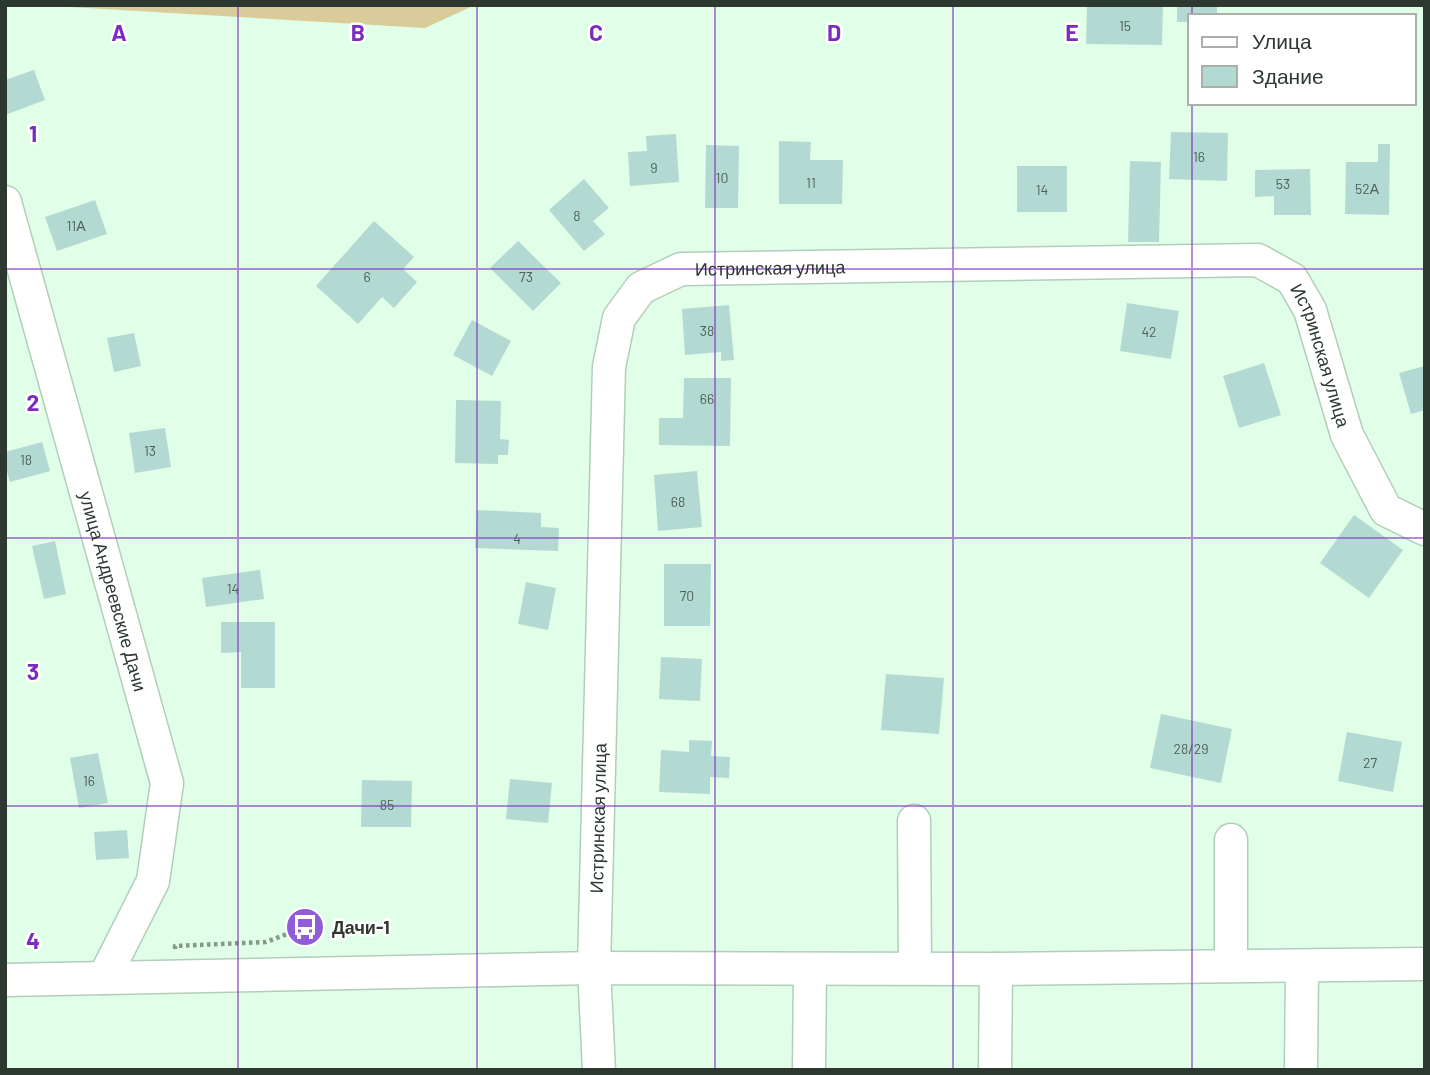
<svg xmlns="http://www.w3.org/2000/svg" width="1430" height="1075" viewBox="0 0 1430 1075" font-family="Barlow,sans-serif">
	<rect width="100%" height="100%" fill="#e0fee8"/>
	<!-- green -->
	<path fill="#d9cc9a" d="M36 5H475L425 28Z"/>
	<!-- building -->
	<g fill="#b3dad2">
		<path d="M1087 5H1163L1162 45 1086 44Z"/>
		<path d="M1177 5H1217V16H1190V22H1177Z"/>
		<path d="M34 70 45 100 5 115V80Z"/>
		<path d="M1171 132 1228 133 1227 181 1169 179Z"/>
		<path d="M676 134 679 182 630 186 628 152 647 151 646 136Z"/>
		<path d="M779 141 811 142 810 160H843L842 204H779Z"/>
		<path d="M1378 144H1390L1389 215 1345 214 1346 162H1378Z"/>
		<path d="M706 145 739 146 738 208H705Z"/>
		<path d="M1130 161 1161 162 1159 242H1128Z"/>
		<rect x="1017" y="166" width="50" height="46"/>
		<path d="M1310 169 1311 215H1274V196L1255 197V170Z"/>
		<path d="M584 179 609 208 593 221 605 234 584 251 549 210Z"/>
		<path d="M95 200 107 234 57 251 45 217Z"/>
		<path d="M374 221 414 257 403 269 417 282 394 308 382 297 358 324 316 286Z"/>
		<path d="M518 241 561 283 533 311 490 268Z"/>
		<path d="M1127 303 1179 311 1171 359 1120 351Z"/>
		<path d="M729 305 734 360 721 361V352L685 355 682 309Z"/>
		<path d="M472 320 511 341 492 376 453 355Z"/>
		<path d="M134 333 141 366 114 372 107 338Z"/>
		<path d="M1264 363 1281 415 1239 428 1223 376Z"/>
		<path d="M1425 366V410L1411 414 1399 373Z"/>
		<path d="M684 378H731L730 446 659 445V418H683Z"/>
		<path d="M456 400 501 401 500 439 509 440 508 455H498V464L455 463Z"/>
		<path d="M165 428 171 467 135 473 129 433Z"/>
		<path d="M42 442 50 471 10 482 5 465V452Z"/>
		<path d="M697 471 702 527 658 531 654 475Z"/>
		<path d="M477 510 541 513V527L559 528 558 551 475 548Z"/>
		<path d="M1354 515 1403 550 1369 598 1320 563Z"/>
		<path d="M55 541 66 594 44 599 32 546Z"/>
		<path d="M664 564H711L710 626H664Z"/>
		<path d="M260 570 264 599 206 607 202 578Z"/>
		<path d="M526 582 556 588 548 630 518 624Z"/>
		<path d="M221 622H275V688H241V652L221 653Z"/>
		<path d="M661 657 702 659 700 701 659 699Z"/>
		<path d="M886 674 944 678 939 734 881 730Z"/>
		<path d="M1161 714 1232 729 1221 783 1150 768Z"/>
		<path d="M1347 732 1402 742 1393 792 1338 781Z"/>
		<path d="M689 740 712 741 711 756 730 757 729 778 710 777V794L659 792 661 750 689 752Z"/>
		<path d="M98 753 108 803 79 808 70 758Z"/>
		<path d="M510 779 552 783 548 823 506 819Z"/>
		<path d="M362 780 412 781 411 827H361Z"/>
		<path d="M127 830 129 858 96 860 94 832Z"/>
	</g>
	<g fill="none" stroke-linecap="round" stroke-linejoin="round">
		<defs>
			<g id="minor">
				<path id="s1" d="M5 202 167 783 153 881 104 978"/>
				<path d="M914 821 915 968"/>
				<path d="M1231 840V966"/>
				<path d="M5 980 594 968 996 969 1425 964"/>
				<path id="s2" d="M599 1070 594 968 609 367 619 318 641 288 681 269 1258 260 1292 279 1310 310 1347 435 1386 510 1425 529"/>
				<path d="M809 1070 810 969"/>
				<path d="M995 1070 996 969"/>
				<path d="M1301 1070 1302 966"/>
			</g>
		</defs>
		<!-- minor casing -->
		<use href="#minor" stroke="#b2ceb9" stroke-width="35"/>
		<!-- path -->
		<path stroke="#84998a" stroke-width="4.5" stroke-dasharray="3.5 3.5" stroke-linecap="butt" d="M175 949V946L266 942 305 927"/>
		<!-- minor -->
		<use href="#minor" stroke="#fff" stroke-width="32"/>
	</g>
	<!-- grid -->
	<path fill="none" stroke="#7b2cbf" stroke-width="2" stroke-opacity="0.55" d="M238 5V1070M477 5V1070M715 5V1070M953 5V1070M1192 5V16M1192 103V1070M5 269H1425M5 538H1425M5 806H1425"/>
	<!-- icons -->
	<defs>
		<symbol id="bus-disc" viewBox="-11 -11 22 22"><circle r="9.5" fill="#8e5dd7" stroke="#fff"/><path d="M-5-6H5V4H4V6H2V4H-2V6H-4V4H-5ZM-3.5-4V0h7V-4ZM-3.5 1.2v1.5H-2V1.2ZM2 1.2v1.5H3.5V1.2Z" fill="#fff"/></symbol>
	</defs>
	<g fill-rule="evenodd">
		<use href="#bus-disc" x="283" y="905" width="44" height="44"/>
	</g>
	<g text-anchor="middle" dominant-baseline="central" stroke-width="5" stroke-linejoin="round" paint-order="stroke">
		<!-- number labels -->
		<g font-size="14" fill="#4e6058">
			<text x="1125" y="25">15</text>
			<text x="1199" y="156">16</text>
			<text x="654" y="167">9</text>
			<text x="722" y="177">10</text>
			<text x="811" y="182">11</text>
			<text x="1283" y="183">53</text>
			<text x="1367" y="188">52А</text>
			<text x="1042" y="189">14</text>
			<text x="577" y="215">8</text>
			<text x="76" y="225">11А</text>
			<text x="367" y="276">6</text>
			<text x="526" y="276">73</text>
			<text x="707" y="330">38</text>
			<text x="1149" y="331">42</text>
			<text x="707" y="398">66</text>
			<text x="150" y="450">13</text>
			<text x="26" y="459">18</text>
			<text x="678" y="501">68</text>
			<text x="517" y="538">4</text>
			<text x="233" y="588">14</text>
			<text x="687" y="595">70</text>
			<text x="1191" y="748">28/29</text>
			<text x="1370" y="762">27</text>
			<text x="89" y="780">16</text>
			<text x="387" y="804">85</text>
		</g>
		<!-- street labels -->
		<g font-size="18" fill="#2c3830" stroke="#fff">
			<text stroke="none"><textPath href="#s2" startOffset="924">Истринская улица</textPath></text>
			<text stroke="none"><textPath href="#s2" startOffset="1533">Истринская улица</textPath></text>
			<text stroke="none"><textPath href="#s1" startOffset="404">улица Андреевские Дачи</textPath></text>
			<text stroke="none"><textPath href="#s2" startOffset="252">Истринская улица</textPath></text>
		</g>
		<!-- poi labels -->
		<g font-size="18" font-weight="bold" fill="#2c3830" stroke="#fff" text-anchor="start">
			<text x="332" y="927">Дачи-1</text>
		</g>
	</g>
	<g font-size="23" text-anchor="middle" font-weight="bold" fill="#7b2cbf" stroke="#fff" stroke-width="5" stroke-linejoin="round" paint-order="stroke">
		<text x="119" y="41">A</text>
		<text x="358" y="41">B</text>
		<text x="596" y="41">C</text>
		<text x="834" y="41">D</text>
		<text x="1072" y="41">E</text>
		<text x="33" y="142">1</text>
		<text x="33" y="411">2</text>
		<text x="33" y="680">3</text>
		<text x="33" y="949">4</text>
	</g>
	<!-- border -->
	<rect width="1430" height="1075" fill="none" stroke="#2c3830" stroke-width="14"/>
	<!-- legend -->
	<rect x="1188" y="14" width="228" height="91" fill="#ffffff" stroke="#abafac" stroke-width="2"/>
	<rect x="1202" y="37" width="35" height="10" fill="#ffffff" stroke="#abafac" stroke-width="2"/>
	<text x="1252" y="49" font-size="21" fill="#2c3830">Улица</text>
	<rect x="1202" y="66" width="35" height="21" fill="#b3dad2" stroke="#abafac" stroke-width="2"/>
	<text x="1252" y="84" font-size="21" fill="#2c3830">Здание</text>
</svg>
